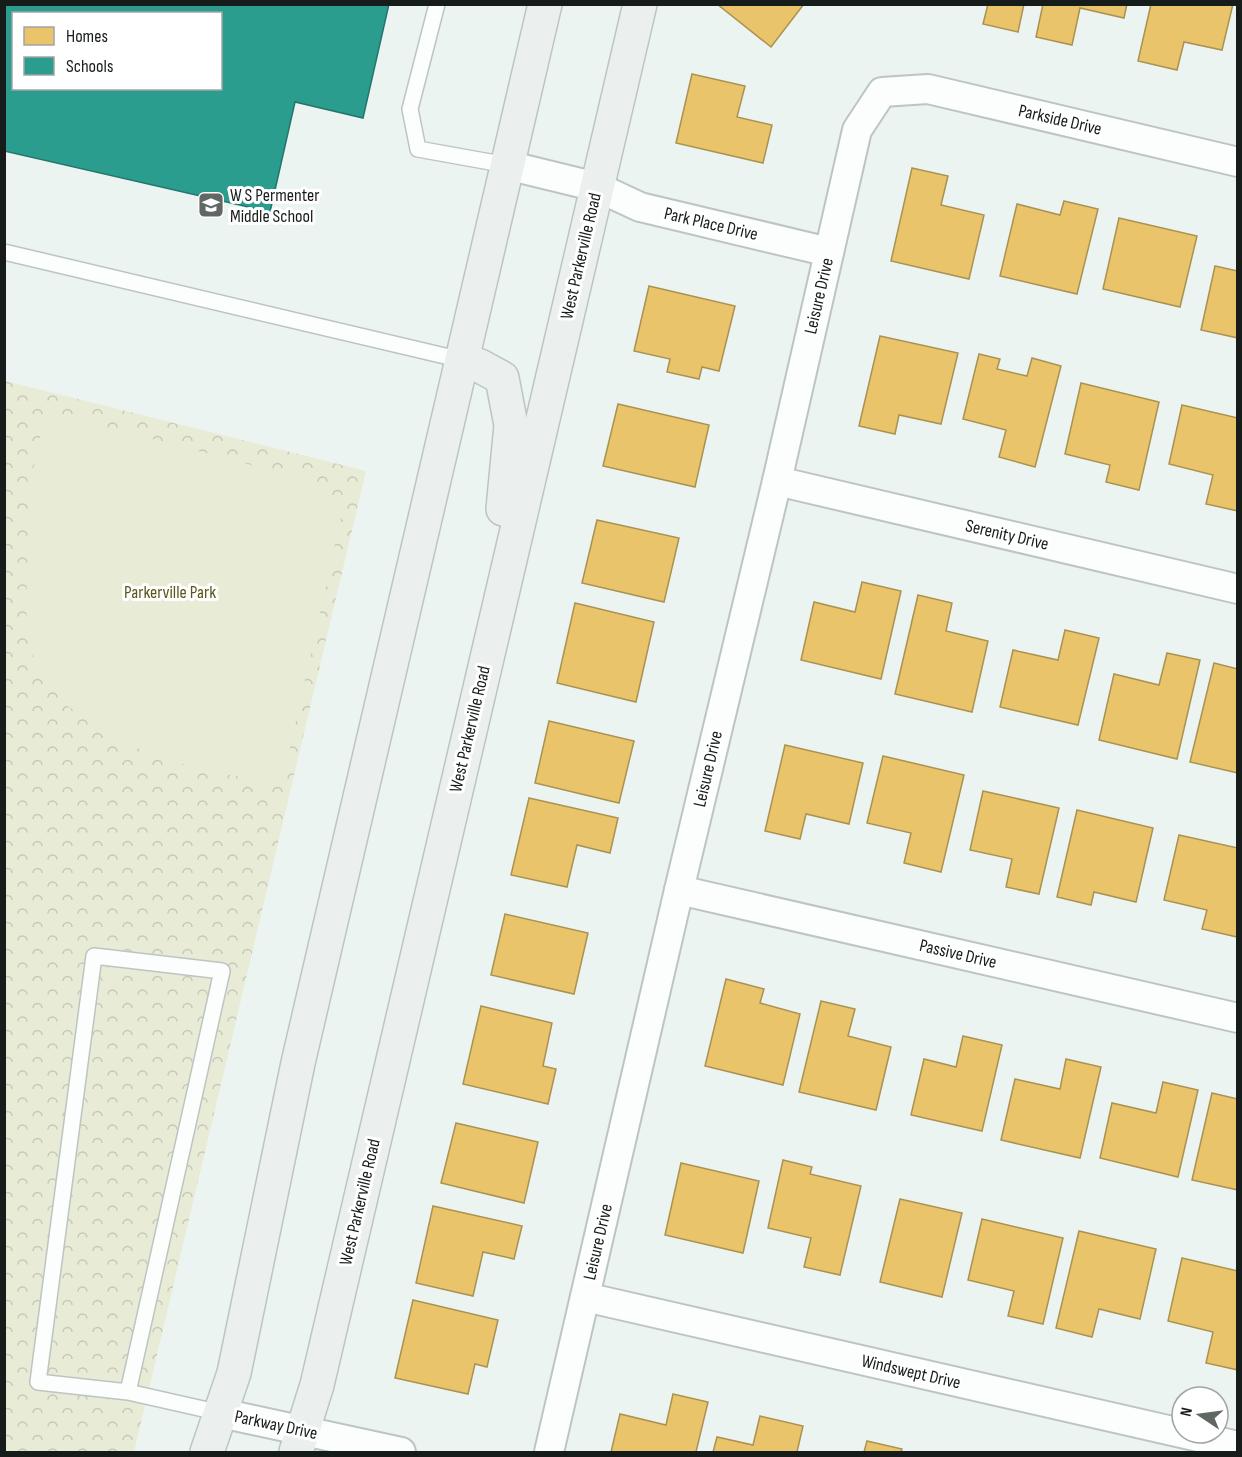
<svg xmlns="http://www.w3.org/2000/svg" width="1242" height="1457" viewBox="0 0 1242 1457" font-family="'Sofia Sans Condensed',sans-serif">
	<defs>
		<pattern id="forest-crowns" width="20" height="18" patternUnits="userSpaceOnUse" patternTransform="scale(1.5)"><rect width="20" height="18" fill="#e8ebd6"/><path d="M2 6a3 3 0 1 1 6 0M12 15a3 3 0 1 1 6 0" fill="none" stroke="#c6c9b7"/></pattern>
	</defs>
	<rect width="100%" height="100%" fill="#ebf4f0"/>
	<!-- forest -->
	<path fill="url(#forest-crowns)" d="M5 381 366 471 134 1452H5Z"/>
	<!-- pitch -->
	<path fill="#e8ebd6" d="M46 411 316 482 341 518 282 783 202 771 137 748 64 704 34 661 26 612 30 483Z"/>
	<!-- homes -->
	<g fill="#e9c46a" stroke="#aa9252" stroke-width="1.5">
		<path d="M717 4H804L771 47Z"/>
		<path d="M988 4H1024L1018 32 983 24Z"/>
		<path d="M1043 4H1127L1124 18 1080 8 1072 45 1036 37Z"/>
		<path d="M1151 4H1233L1222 50 1184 42 1177 70 1138 61Z"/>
		<path d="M692 74 745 86 737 117 772 125 763 163 676 143Z"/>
		<path d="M912 168 948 176 941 205 984 215 969 279 891 261Z"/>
		<path d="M1064 201 1098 209 1077 294 1000 276 1017 204 1060 215Z"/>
		<path d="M1119 218 1197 236 1180 307 1103 289Z"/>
		<path d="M1215 266 1238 271V338L1201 330Z"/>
		<path d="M649 286 735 306 719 371 702 367 699 379 667 372 670 359 634 351Z"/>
		<path d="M880 336 958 353 941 424 899 415 895 434 859 426Z"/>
		<path d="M979 354 1000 359 997 369 1027 376 1032 358 1061 366 1035 467 999 457 1006 430 963 419Z"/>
		<path d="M1081 383 1159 402 1139 490 1106 482 1110 465 1065 454Z"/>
		<path d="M618 404 709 425 695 487 603 466Z"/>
		<path d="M1182 405 1238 418V511L1206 504 1213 475 1169 464Z"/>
		<path d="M597 520 679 538 664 602 582 583Z"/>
		<path d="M862 582 901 591 881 679 801 660 814 602 855 612Z"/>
		<path d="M918 595 952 603 946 631 988 641 972 712 895 694Z"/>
		<path d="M575 603 654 622 636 702 557 683Z"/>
		<path d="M1065 630 1099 638 1078 725 1000 707 1013 650 1058 660Z"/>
		<path d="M1167 653 1200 660 1177 759 1099 740 1114 674 1159 685Z"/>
		<path d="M1214 663 1238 669V773L1190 762Z"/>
		<path d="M549 721 634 741 619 803 535 783Z"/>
		<path d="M785 745 863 763 849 824 806 814 800 839 765 831Z"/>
		<path d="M883 756 964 775 941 872 904 863 911 833 867 823Z"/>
		<path d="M983 791 1059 808 1039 894 1006 887 1012 859 970 850Z"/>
		<path d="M529 798 618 818 610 853 577 845 567 887 511 875Z"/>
		<path d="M1077 810 1153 828 1136 902 1094 892 1091 905 1057 897Z"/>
		<path d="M1179 835 1238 848 1237 937 1202 929 1207 910 1164 900Z"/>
		<path d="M505 914 588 933 574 994 491 975Z"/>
		<path d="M726 979 764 989 760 1003 800 1014 783 1085 705 1066Z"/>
		<path d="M821 1001 855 1009 848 1036 891 1047 876 1110 799 1092Z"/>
		<path d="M481 1006 552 1023 543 1066 556 1069 548 1104 463 1084Z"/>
		<path d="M963 1036 1002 1045 982 1131 911 1115 924 1059 956 1067Z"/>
		<path d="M1066 1059 1101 1067 1080 1158 1001 1140 1015 1079 1060 1089Z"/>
		<path d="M1163 1082 1198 1090 1178 1177 1100 1158 1112 1103 1156 1113Z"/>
		<path d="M1212 1093 1238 1099V1190L1192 1180Z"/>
		<path d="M456 1123 538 1142 524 1203 441 1183Z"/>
		<path d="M783 1160 812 1167 810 1174 861 1186 840 1275 804 1267 811 1238 768 1228Z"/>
		<path d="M681 1163 759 1181 743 1253 665 1235Z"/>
		<path d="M900 1199 962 1213 942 1297 880 1282Z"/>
		<path d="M433 1206 522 1226 514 1259 483 1252 473 1296 416 1283Z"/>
		<path d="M982 1219 1063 1238 1043 1324 1008 1316 1014 1291 968 1280Z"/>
		<path d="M1079 1231 1156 1249 1140 1319 1099 1309 1092 1337 1056 1328Z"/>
		<path d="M1182 1258 1238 1271V1370L1206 1363 1213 1332 1168 1321Z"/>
		<path d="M413 1300 498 1320 487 1367 475 1364 468 1394 395 1378Z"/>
		<path d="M673 1394 708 1402 696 1452H611L620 1414 666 1425Z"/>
		<path d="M760 1416 803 1426 797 1452H713L717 1437 753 1445Z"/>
		<path d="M867 1441 902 1449 901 1452H864Z"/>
	</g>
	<!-- schools -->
	<path fill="#2a9d8f" stroke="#24766c" stroke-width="1.5" fill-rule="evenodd" d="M4 4H389L363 118 295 102 270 212 4 151ZM14 14H220V88H14Z"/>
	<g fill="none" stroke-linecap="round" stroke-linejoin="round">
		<defs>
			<g id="lane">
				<path d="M437 4 410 109 418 149 507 165"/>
				<path d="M4 252 462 360"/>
				<path d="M128 1392 222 971 94 956 38 1382 128 1392 221 1413"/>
			</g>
			<g id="street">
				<path d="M507 165 597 187 640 207 829 252"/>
				<path d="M777 481 1238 589"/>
				<path d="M679 890 1238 1018"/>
				<path d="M585 1297 1238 1446"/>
				<path d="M221 1413 401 1452"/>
				<path d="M549 1452 679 890 777 481 857 130 882 92 928 89 1238 162"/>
			</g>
			<g id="secondary">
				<path d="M462 360 480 366 502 378 511 425 503 509"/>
				<path d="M207 1452 234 1373 298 1063 545 4"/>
				<path d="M296 1452 317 1385 640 4"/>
			</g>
		</defs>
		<!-- lane casing -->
		<use href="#lane" stroke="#bdc5c1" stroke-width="18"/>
		<!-- street casing -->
		<use href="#street" stroke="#bdc5c1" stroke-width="32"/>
		<!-- secondary casing -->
		<use href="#secondary" stroke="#bdc5c1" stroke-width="36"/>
		<!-- lane -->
		<use href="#lane" stroke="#fcfdfd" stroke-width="15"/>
		<!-- street -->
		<use href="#street" stroke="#fcfdfd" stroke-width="28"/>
		<!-- secondary -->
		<use href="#secondary" stroke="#ebf0ef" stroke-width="33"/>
	</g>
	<!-- icons -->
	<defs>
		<symbol id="school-square" viewBox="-11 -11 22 22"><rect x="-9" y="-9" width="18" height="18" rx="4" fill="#616864" stroke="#fff"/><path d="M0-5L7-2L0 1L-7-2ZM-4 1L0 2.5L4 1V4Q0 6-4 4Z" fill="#fff"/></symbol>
	</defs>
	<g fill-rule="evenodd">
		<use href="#school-square" x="196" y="190" width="30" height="30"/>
	</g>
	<g text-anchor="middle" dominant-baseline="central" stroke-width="6" stroke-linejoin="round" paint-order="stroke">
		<!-- street labels -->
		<g font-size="18" fill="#161c19" stroke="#fff">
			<text transform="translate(1060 120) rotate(13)">Parkside Drive</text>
			<text transform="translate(711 224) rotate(13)">Park Place Drive</text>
			<text transform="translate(581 256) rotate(-77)">West Parkerville Road</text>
			<text transform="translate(819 296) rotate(-77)">Leisure Drive</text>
			<text transform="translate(1007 535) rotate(13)">Serenity Drive</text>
			<text transform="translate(470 729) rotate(-77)">West Parkerville Road</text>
			<text transform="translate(708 769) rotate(-77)">Leisure Drive</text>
			<text transform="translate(958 954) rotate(13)">Passive Drive</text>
			<text transform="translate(360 1202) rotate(-77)">West Parkerville Road</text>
			<text transform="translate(598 1242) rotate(-77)">Leisure Drive</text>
			<text transform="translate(911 1372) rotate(13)">Windswept Drive</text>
			<text transform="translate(276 1425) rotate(12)">Parkway Drive</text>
		</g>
		<!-- poi labels -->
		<g font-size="18" fill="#161c19" stroke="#fff" text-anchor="start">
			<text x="230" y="195">W S Permenter<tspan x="230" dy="21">Middle School</tspan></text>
		</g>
		<!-- park labels -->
		<g font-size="18" fill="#5c581d" stroke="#fff">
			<text x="170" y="592">Parkerville Park</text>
		</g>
	</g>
	<!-- border -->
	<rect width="1242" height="1457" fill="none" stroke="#161c19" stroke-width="12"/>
	<!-- legend -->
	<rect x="12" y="12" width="210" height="78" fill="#ffffff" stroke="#a2a4a3" stroke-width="1.5"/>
	<rect x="24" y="27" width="30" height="18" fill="#e9c46a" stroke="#a2a4a3" stroke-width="1.5"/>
	<text x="66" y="42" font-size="18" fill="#161c19">Homes</text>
	<rect x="24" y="57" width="30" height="18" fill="#2a9d8f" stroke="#a2a4a3" stroke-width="1.5"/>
	<text x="66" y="72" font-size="18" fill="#161c19">Schools</text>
	<!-- north arrow -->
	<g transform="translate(1200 1415) rotate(283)"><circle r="28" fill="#ffffff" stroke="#a2a4a3" stroke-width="1.5"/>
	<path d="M0-4.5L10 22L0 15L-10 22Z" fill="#616864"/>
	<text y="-9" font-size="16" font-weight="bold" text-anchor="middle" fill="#161c19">N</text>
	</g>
</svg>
